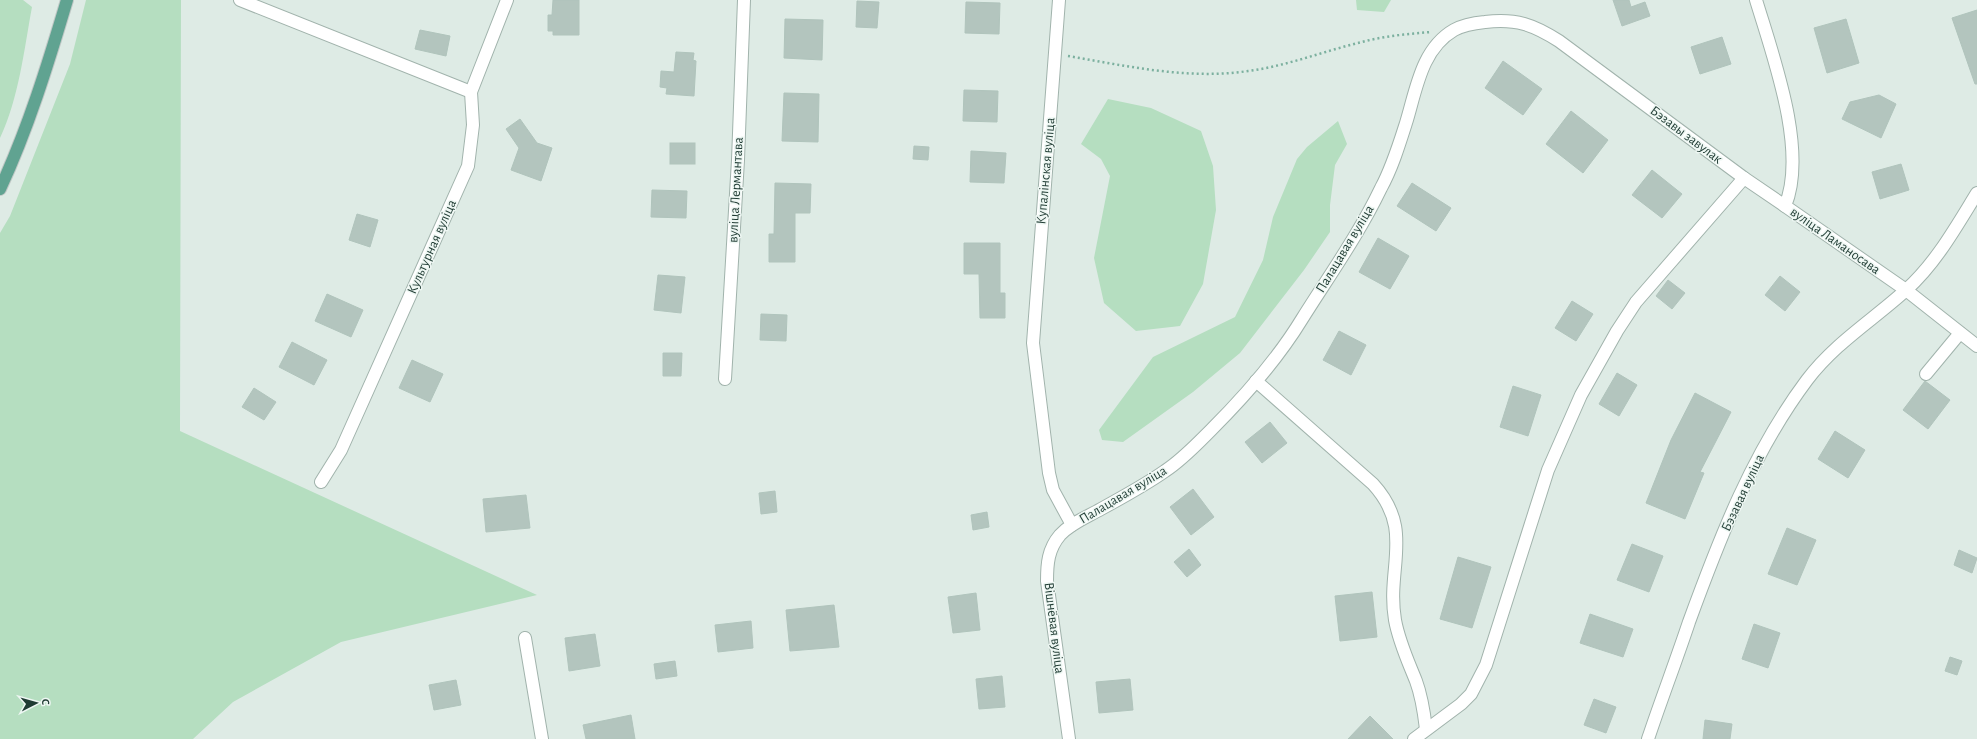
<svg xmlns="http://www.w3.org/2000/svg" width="1977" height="739" viewBox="0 0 1977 739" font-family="'Alegreya Sans',sans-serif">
	<rect width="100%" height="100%" fill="#deebe5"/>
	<!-- green -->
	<g fill="#b5dec0">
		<path d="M0 0H23L32 7C24 50 19 98 0 138Z"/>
		<path d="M86 0H181L180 431 537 595 341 642 233 702 193 739H0V233L10 216 70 64Z"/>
		<path d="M1356 0H1391L1384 12 1357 10Z"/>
		<path d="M1108 99 1151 108 1201 131 1213 166 1216 210 1203 284 1180 326 1136 331 1104 303 1094 258 1110 176 1101 159 1081 144Z"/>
		<path d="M1338 121 1347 144 1335 165 1330 205V232L1304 270 1240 353 1193 392 1123 442 1102 440 1099 430 1153 357 1235 317 1263 260 1273 217 1297 159 1307 147Z"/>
	</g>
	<!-- building -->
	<g fill="#b3c5be" stroke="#b0c4bc">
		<path d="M553 0H579V35H553V31H548V15H552Z"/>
		<path d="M1613 0H1629L1631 7 1645 2 1650 16 1622 26Z"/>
		<path d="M857 1 879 2 877 28 856 27Z"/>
		<path d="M966 2 1000 3 999 34 965 33Z"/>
		<path d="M1977 10V84H1975L1952 18Z"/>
		<path d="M785 19 823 20 822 60 784 58Z"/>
		<path d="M1846 19 1859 63 1827 73 1814 28Z"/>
		<path d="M420 30 450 36 446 56 415 49Z"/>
		<path d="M1722 37 1731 64 1700 74 1691 47Z"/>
		<path d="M676 52 694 53 693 60 696 61 694 96 666 94 667 88 660 87 661 71 674 72Z"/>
		<path d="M1503 61 1542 89 1523 115 1485 88Z"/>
		<path d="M964 90 998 91 997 122 963 121Z"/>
		<path d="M784 93 819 94 818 142 782 141Z"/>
		<path d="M1879 95 1896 104 1881 138 1842 119 1850 102Z"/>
		<path d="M1571 111 1608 140 1583 173 1546 144Z"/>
		<path d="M520 119 537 143 552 148 541 181 511 170 519 148 506 129Z"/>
		<rect x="670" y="143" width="25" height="21"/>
		<path d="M914 146 929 147 928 160 913 159Z"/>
		<path d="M971 151 1006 153 1004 183 970 182Z"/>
		<path d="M1901 164 1909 190 1880 199 1872 172Z"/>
		<path d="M1652 170 1682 194 1662 218 1632 195Z"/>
		<path d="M775 183 811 184 810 213H795V262H769V234H774Z"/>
		<path d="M1412 183 1451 208 1436 231 1397 206Z"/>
		<path d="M652 190 687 191 686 218 651 217Z"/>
		<path d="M357 214 378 220 370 247 349 240Z"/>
		<path d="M1378 238 1409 256 1390 289 1359 272Z"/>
		<path d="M964 243H1000V293H1005V318H980L979 274H964Z"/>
		<path d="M658 275 685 277 681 313 654 310Z"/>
		<path d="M1780 276 1800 292 1785 311 1765 295Z"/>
		<path d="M1668 280 1685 293 1672 309 1656 296Z"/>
		<path d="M327 294 363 310 351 337 315 321Z"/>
		<path d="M1572 301 1593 314 1576 341 1555 328Z"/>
		<path d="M761 314 787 315 786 341 760 340Z"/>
		<path d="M1339 331 1366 345 1351 375 1323 360Z"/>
		<path d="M292 342 327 360 314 385 279 367Z"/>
		<path d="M663 353H682L681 376H663Z"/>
		<path d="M412 360 443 374 430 402 399 388Z"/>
		<path d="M1617 373 1637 385 1619 416 1599 404Z"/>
		<path d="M1925 381 1950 400 1928 429 1903 410Z"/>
		<path d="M1513 386 1541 395 1528 436 1500 427Z"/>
		<path d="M254 388 276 402 264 420 242 407Z"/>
		<path d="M1695 393 1731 412 1700 472 1704 473 1685 519 1646 503 1671 440Z"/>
		<path d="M1270 422 1287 443 1262 463 1245 442Z"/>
		<path d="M1835 431 1865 450 1848 478 1818 459Z"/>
		<path d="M1193 489 1214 517 1191 535 1170 507Z"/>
		<path d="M775 491 777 512 761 514 759 493Z"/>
		<path d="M526 495 530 528 486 532 483 499Z"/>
		<path d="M987 512 989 527 973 530 971 515Z"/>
		<path d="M1787 528 1816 540 1797 585 1768 574Z"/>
		<path d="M1632 544 1663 556 1649 592 1617 580Z"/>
		<path d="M1189 549 1201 565 1187 577 1174 562Z"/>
		<path d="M1959 550 1977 558 1972 573 1954 565Z"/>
		<path d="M1458 557 1491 567 1472 628 1440 619Z"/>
		<path d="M1372 592 1377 637 1340 641 1335 596Z"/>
		<path d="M976 593 980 630 953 633 948 597Z"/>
		<path d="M834 605 839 647 790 651 786 610Z"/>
		<path d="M1590 614 1633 629 1623 657 1580 643Z"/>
		<path d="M751 621 753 648 718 652 715 625Z"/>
		<path d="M1754 624 1780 633 1768 668 1742 659Z"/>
		<path d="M595 634 600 666 569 671 565 638Z"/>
		<path d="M1950 657 1962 661 1957 675 1945 671Z"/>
		<path d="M675 661 677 676 656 679 654 664Z"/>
		<path d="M1002 676 1005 707 979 709 976 679Z"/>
		<path d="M1130 679 1133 710 1099 713 1096 682Z"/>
		<path d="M456 680 461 705 434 710 429 685Z"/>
		<path d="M1594 699 1616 707 1606 733 1584 725Z"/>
		<path d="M631 715 635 739H586L583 725Z"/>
		<path d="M1370 716 1393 739H1348Z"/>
		<path d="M1705 720 1732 724 1730 739H1703Z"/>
	</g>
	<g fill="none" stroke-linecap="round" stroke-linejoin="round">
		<defs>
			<g id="minor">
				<path d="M240 0 471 92"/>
				<path d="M1059 0 1033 343 1049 473 1053 490 1072 525"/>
				<path d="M1756 0C1773 56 1808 151 1785 206L1906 290 1977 346"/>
				<path d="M1926 374 1960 333"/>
				<path d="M725 379 738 160 744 0"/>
				<path d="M1256 381 1373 484C1415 530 1386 567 1395 620 1399 642 1408 661 1416 681 1422 697 1424 712 1426 729"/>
				<path d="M321 482 341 450 468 166 473 125 471 92 507 0"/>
				<path d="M525 638 542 739"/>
				<path d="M1069 739 1047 581C1047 564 1048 549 1060 535 1071 523 1087 517 1101 509 1123 497 1145 485 1165 471 1182 460 1197 444 1211 430 1245 396 1277 360 1302 319 1329 276 1359 234 1381 188 1392 168 1399 145 1406 123 1416 91 1421 49 1454 30 1463 25 1475 23 1485 22 1516 18 1534 25 1559 41L1744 178 1785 206"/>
				<path d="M1414 739 1461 704 1471 694 1486 665 1548 470 1581 395 1617 331 1636 302 1744 178"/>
				<path d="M1648 739C1661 700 1676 661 1689 622 1720 537 1753 452 1807 380 1835 343 1873 320 1906 290 1936 263 1956 227 1977 193"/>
			</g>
			<path id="major" d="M0 189C28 129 48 64 67 0"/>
		</defs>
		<!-- minor casing -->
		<use href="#minor" stroke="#a1b3ac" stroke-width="14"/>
		<!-- major casing -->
		<use href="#major" stroke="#c0c8c6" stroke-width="14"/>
		<!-- path -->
		<path stroke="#7cb09f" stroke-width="2.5" stroke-dasharray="2 3" stroke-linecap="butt" d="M1068 56C1127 66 1188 80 1248 71 1287 66 1324 51 1362 42 1384 36 1408 34 1431 32"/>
		<!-- minor -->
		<use href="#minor" stroke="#fff" stroke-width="12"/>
		<!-- major -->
		<use href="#major" stroke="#60a391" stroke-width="12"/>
	</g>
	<g text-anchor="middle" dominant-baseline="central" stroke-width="3" stroke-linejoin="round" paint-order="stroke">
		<!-- street labels -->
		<g font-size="14" fill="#1f3b33" stroke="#eef7f3">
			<text transform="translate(1686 135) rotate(37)">Бэзавы завулак</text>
			<text transform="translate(1046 171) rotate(-85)">Купалінская вуліца</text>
			<text transform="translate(736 190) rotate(-87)">вуліца Лермантава</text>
			<text transform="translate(1835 241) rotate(35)">вуліца Ламаносава</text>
			<text transform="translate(432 247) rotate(-66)">Культурная вуліца</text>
			<text transform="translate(1345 249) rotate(-59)">Палацавая вуліца</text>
			<text transform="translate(1743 493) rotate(-65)">Бэзавая вуліца</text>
			<text transform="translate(1123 495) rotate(-31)">Палацавая вуліца</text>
			<text transform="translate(1054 628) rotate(83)">Вішнёвая вуліца</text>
		</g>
	</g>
	<!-- north arrow -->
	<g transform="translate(36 703) rotate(84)" stroke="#eef7f3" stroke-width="3" paint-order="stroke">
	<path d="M0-3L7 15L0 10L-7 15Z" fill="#1f3b33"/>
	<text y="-6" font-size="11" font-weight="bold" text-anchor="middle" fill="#1f3b33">С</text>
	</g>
</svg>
